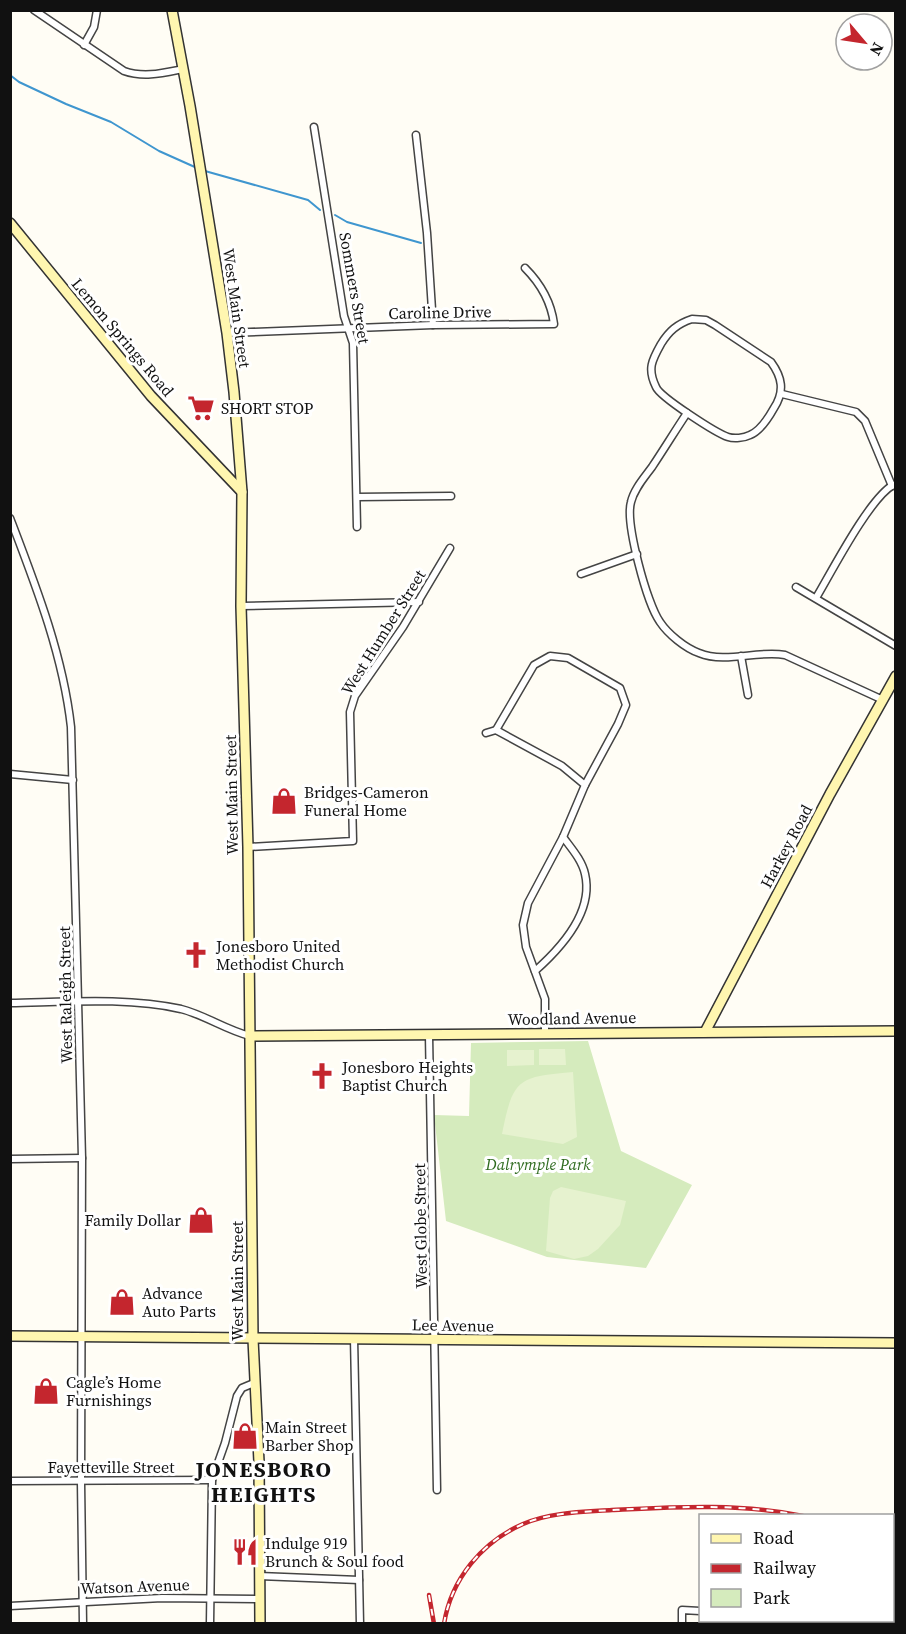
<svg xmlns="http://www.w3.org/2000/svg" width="906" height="1634" viewBox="0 0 906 1634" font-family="'Source Serif 4',serif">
	<rect width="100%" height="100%" fill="#fffdf5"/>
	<!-- green -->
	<path fill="#d5ebbd" d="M588 1041 621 1151 692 1185 646 1268 547 1257 446 1221 434 1115 469 1116 471 1043Z"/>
	<!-- pitch -->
	<g fill="#e6f2cf">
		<path d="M539 1049H565L566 1065H539Z"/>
		<path d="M507 1050H534V1065L507 1066Z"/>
		<path d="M573 1072 577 1137 563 1144 502 1134C513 1078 518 1077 573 1072Z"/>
		<path d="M561 1187 626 1201 620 1225 598 1249 588 1256 574 1259 546 1251 550 1198 553 1191Z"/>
	</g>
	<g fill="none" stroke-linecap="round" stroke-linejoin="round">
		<!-- stream -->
		<g stroke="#3f96cf" stroke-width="2">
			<path d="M10 75 19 82 66 104 111 122 159 151 197 168"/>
			<path d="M205 171 308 200 320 210"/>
			<path d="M335 215 347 222 421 243"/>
		</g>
		<defs>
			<g id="street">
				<path d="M34 10 124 71C144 78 163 73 183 69"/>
				<path d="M84 45 94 27 97 10"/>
				<path d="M314 127 344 316 353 343 357 527"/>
				<path d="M416 135 427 233 433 325"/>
				<path d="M692 319 706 320 715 325 771 362C782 377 785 391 774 408 769 417 760 431 750 435 744 438 734 439 728 437 716 433 660 397 656 387 647 369 652 360 661 344 669 331 677 324 692 319Z"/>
				<path d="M227 333 433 325 554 324C551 301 541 284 525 268"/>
				<path d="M782 394 856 412 865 421 892 486"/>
				<path d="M687 413C675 431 664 449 652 467 644 478 634 489 631 502 625 523 647 604 660 622 668 634 685 648 699 653 726 664 757 650 785 655L883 700"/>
				<path d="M357 497 451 496"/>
				<path d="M10 518C36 586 63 655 71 727L82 1158 81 1482 83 1624"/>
				<path d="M581 574 637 554"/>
				<path d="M796 587 896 646"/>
				<path d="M816 598C832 571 869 499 893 485"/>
				<path d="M241 606 419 602"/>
				<path d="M741 656 748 695"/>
				<path d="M496 730 534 665 550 656 568 658 620 688 626 705 618 724 585 785"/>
				<path d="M486 733 496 730 562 766 585 785 563 837 528 903 523 925 526 947 545 999V1034"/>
				<path d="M10 774 73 780"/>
				<path d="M248 847 353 841 350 712 355 696 403 627 450 548"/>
				<path d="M535 971C561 948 594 912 585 874 582 860 571 848 563 837"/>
				<path d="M10 1003C65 1002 128 997 181 1009 205 1015 226 1030 250 1036"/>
				<path d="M429 1035 437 1490"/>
				<path d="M10 1159 82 1158"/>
				<path d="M354 1338 360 1624"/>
				<path d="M10 1481 212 1480"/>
				<path d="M259 1576 359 1580"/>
				<path d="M10 1606 162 1598 260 1599"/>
				<path d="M816 1620 817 1621"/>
				<path d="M210 1624 212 1480 225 1443 237 1396 242 1388 254 1383"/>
				<path d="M682 1624V1610L700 1611"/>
				<path d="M876 1624 877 1620"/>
			</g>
			<g id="secondary">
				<path d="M172 10 190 106 227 333 234 392 242 492 241 606 248 847 253 1339 259 1462 260 1624"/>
				<path d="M10 223 151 396 242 492"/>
				<path d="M705 1032 830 794 896 676"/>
				<path d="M250 1036 896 1031"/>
				<path d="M10 1336 896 1343"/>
			</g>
		</defs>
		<!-- street casing -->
		<use href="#street" stroke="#444" stroke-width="9"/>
		<!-- secondary casing -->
		<use href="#secondary" stroke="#333" stroke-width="12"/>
		<!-- street -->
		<use href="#street" stroke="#fff" stroke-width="6"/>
		<!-- secondary -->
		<use href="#secondary" stroke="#fff6b0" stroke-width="9"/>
		<defs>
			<g id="rail">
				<path d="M892 1534H896"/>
				<path d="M429 1595 434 1624"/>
				<path d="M444 1624C451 1579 482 1542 523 1524 551 1512 583 1512 612 1510 676 1507 740 1503 803 1516"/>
			</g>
		</defs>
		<!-- rail casing -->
		<use href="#rail" stroke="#c4262e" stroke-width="4.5"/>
		<!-- rail -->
		<use href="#rail" stroke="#fff" stroke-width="2" stroke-dasharray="7" stroke-linecap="butt"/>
	</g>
	<!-- icons -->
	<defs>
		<symbol id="supermarket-bare" viewBox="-9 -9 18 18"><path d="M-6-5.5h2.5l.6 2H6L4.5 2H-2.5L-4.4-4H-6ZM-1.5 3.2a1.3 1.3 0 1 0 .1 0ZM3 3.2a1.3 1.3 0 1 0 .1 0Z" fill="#c4262e" stroke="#fff" stroke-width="2.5" paint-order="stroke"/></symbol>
		<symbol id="shop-bare" viewBox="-9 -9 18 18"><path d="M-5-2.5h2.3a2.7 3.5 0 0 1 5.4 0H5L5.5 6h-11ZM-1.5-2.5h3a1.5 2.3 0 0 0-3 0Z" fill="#c4262e" stroke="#fff" stroke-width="2.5" paint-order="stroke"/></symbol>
		<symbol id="church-bare" viewBox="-9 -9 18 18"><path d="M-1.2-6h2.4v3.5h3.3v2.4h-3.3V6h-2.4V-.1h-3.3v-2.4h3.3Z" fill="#c4262e" stroke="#fff" stroke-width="2.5" paint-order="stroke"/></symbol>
		<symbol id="restaurant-bare" viewBox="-9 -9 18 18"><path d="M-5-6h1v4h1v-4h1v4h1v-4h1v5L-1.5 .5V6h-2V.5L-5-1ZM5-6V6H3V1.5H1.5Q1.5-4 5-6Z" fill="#c4262e" stroke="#fff" stroke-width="2.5" paint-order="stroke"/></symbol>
	</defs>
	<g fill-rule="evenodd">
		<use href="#supermarket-bare" x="182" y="389" width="38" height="38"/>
		<use href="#shop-bare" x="265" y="782" width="38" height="38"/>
		<use href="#church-bare" x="177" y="936" width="38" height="38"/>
		<use href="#church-bare" x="303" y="1057" width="38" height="38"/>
		<use href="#shop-bare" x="182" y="1201" width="38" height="38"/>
		<use href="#shop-bare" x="103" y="1283" width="38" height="38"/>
		<use href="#shop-bare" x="27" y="1372" width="38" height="38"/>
		<use href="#shop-bare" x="226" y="1417" width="38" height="38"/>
		<use href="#restaurant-bare" x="226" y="1533" width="38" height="38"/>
	</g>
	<g text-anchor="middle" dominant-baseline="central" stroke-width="6" stroke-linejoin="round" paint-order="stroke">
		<!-- street labels -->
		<g font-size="16" fill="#111" stroke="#fff">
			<text transform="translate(355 288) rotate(80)">Sommers Street</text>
			<text transform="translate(237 308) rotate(82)">West Main Street</text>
			<text transform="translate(440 312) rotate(-1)">Caroline Drive</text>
			<text transform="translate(123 337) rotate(50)">Lemon Springs Road</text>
			<text transform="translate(383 632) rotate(-58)">West Humber Street</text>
			<text transform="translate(231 795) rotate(-91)">West Main Street</text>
			<text transform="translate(786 846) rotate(-62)">Harkey Road</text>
			<text transform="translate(65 995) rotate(-91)">West Raleigh Street</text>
			<text transform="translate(572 1018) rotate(-1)">Woodland Avenue</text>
			<text transform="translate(420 1226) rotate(-91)">West Globe Street</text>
			<text transform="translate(237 1281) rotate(-90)">West Main Street</text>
			<text transform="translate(453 1325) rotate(1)">Lee Avenue</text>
			<text x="111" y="1467">Fayetteville Street</text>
			<text transform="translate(135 1586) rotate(-2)">Watson Avenue</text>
		</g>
		<!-- poi labels -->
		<g font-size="16" fill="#111" stroke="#fff" text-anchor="start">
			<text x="221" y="408">SHORT STOP</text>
			<text x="304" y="792">Bridges-Cameron<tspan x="304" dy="18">Funeral Home</tspan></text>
			<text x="216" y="946">Jonesboro United<tspan x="216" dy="18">Methodist Church</tspan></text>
			<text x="342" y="1067">Jonesboro Heights<tspan x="342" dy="18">Baptist Church</tspan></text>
			<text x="181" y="1220" text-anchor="end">Family Dollar</text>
			<text x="142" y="1293">Advance<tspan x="142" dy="18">Auto Parts</tspan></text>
			<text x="66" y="1382">Cagle’s Home<tspan x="66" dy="18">Furnishings</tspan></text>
			<text x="265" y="1427">Main Street<tspan x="265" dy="18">Barber Shop</tspan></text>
			<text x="265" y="1543">Indulge 919<tspan x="265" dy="18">Brunch &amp; Soul food</tspan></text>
		</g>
		<!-- park labels -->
		<g font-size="16" font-style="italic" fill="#2f6b1f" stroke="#fff">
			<text x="538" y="1164">Dalrymple Park</text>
		</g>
		<!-- district labels -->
		<g font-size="22" font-weight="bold" letter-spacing="1.5" fill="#111" stroke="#fff">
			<text x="264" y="1469">JONESBORO<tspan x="264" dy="25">HEIGHTS</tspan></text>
		</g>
	</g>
	<!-- border -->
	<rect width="906" height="1634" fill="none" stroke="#111111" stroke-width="24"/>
	<!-- legend -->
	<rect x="699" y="1514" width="195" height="108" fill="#ffffff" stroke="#a0a0a0" stroke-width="1.5"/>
	<rect x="711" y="1534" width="30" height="9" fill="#fff6b0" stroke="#a0a0a0" stroke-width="1.5"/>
	<text x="753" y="1544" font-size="18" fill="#111111">Road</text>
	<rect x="711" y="1564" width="30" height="9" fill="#c4262e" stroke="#a0a0a0" stroke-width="1.5"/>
	<text x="753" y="1574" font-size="18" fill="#111111">Railway</text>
	<rect x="711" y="1589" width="30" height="18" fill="#d5ebbd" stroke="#a0a0a0" stroke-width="1.5"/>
	<text x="753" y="1604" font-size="18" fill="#111111">Park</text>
	<!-- north arrow -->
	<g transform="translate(864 42) rotate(119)"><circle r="28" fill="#ffffff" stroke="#a0a0a0" stroke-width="1.5"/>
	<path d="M0-4.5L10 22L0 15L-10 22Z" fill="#c4262e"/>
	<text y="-9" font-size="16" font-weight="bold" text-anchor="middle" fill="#111111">N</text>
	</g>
</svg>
